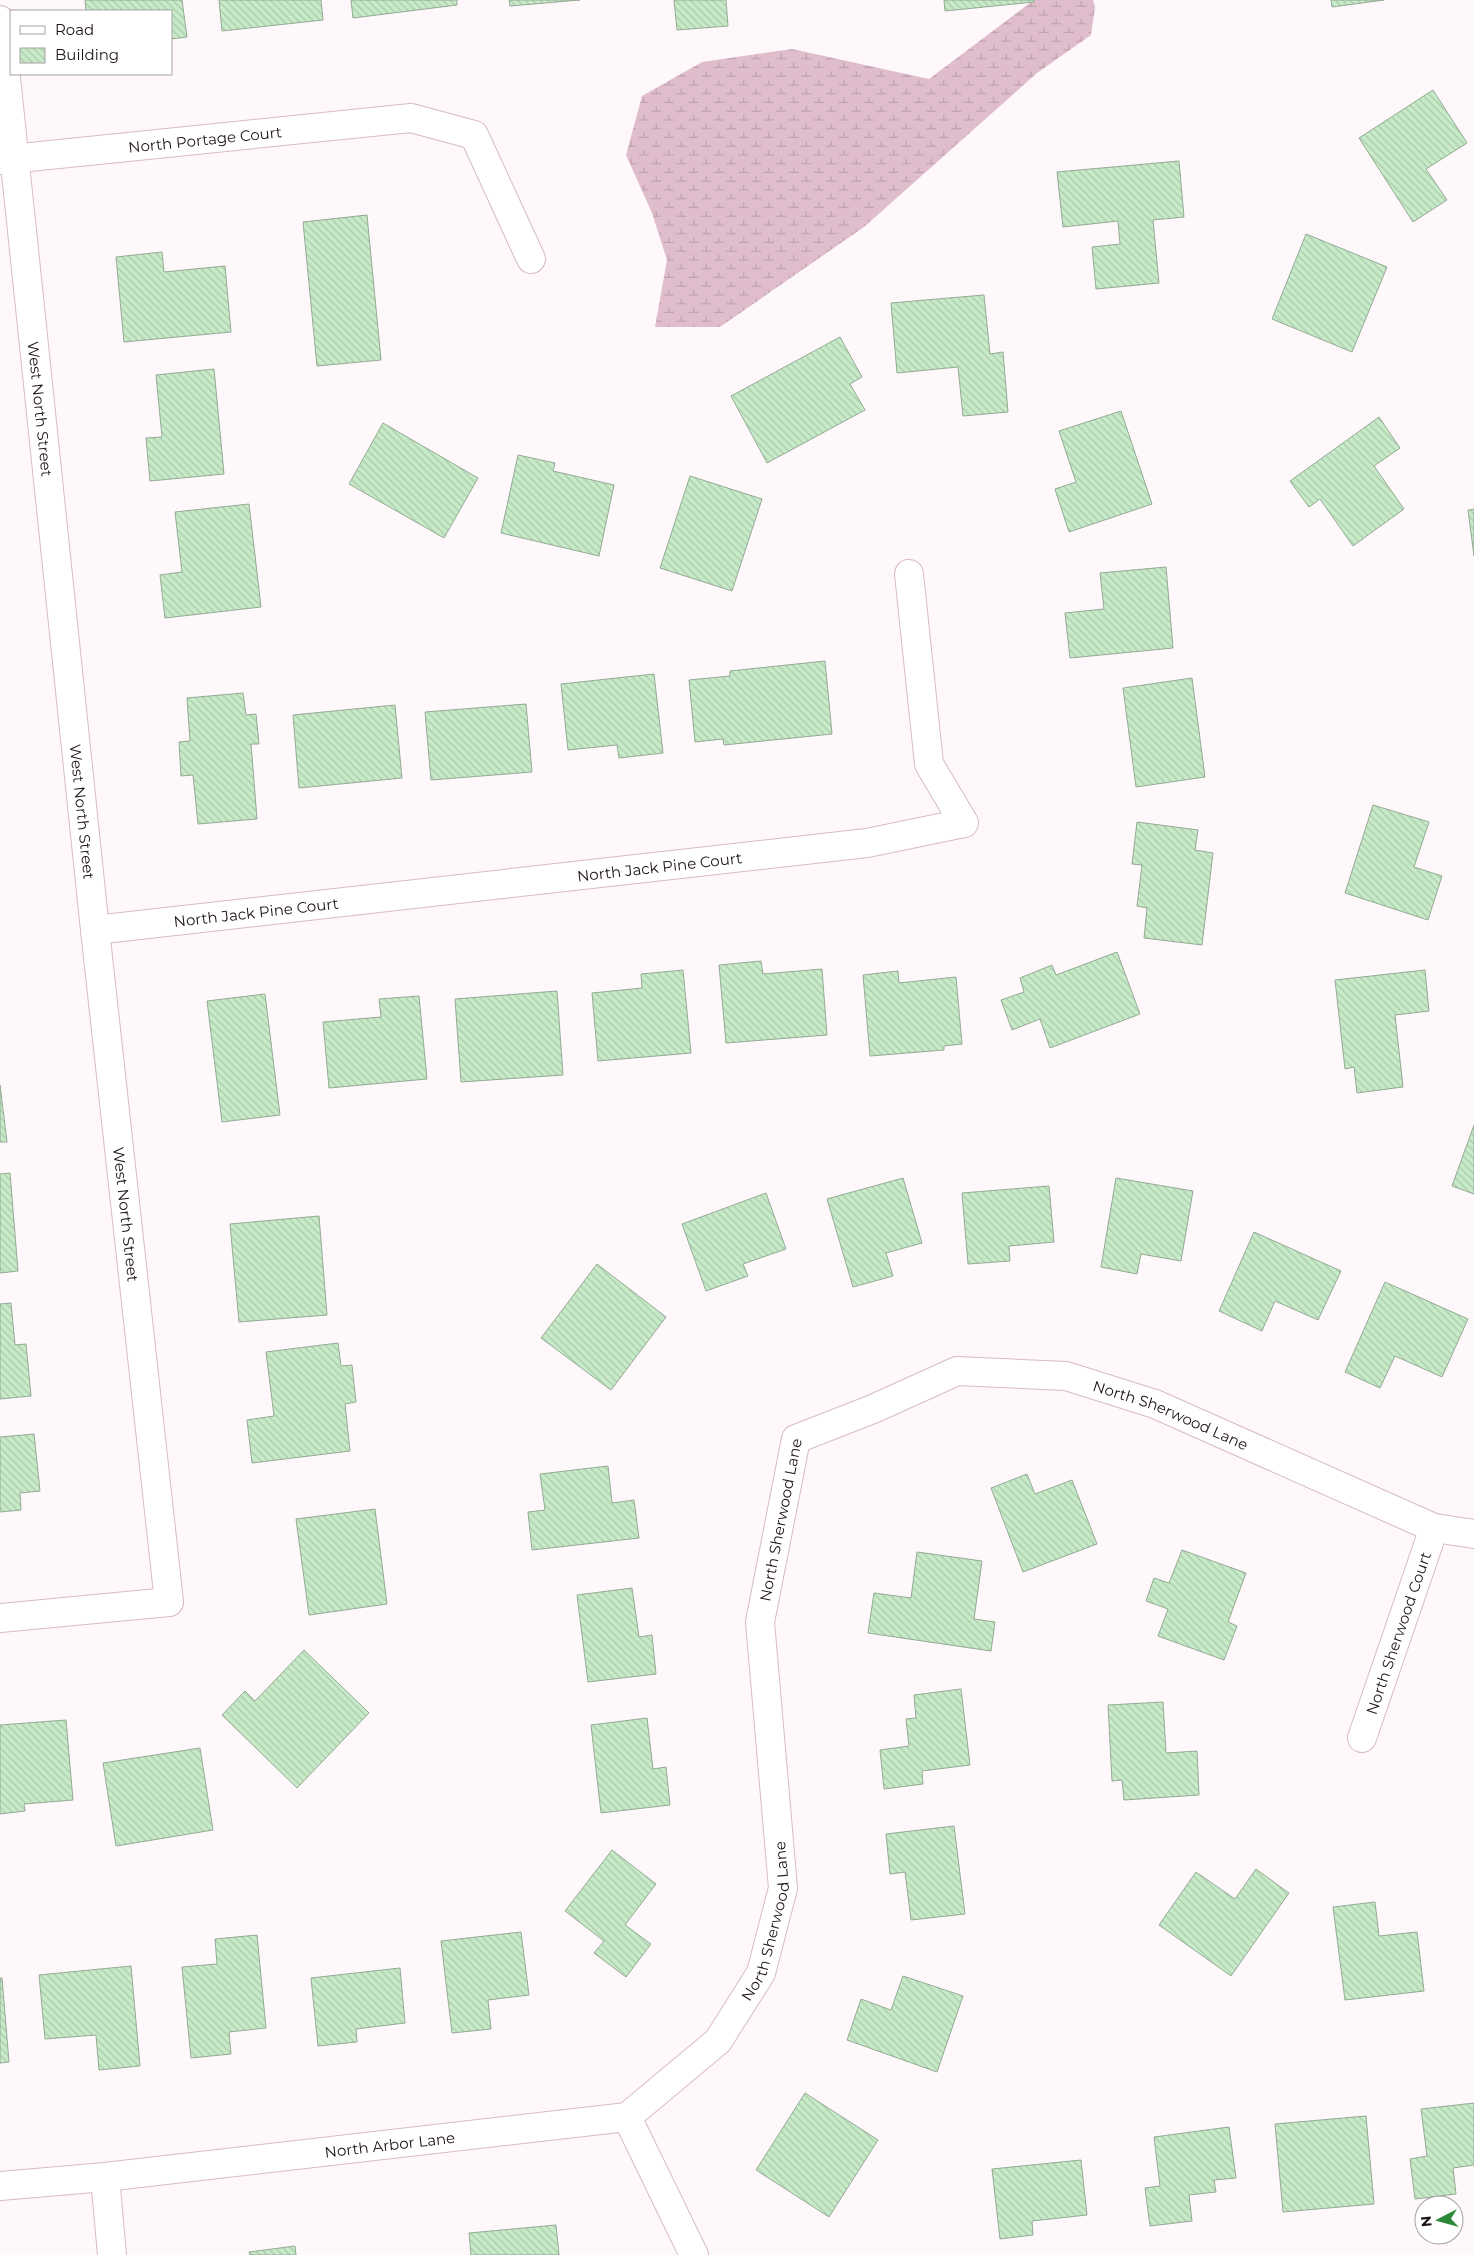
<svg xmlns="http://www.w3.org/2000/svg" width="1474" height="2255" viewBox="0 0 1474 2255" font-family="Montserrat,sans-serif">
	<defs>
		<pattern id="wetland-marsh" width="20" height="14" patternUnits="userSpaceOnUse" patternTransform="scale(1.25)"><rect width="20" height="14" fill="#dfbdcc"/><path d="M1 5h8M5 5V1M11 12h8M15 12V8" fill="none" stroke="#bfa2ae"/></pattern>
		<pattern id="building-back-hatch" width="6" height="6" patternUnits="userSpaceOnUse" patternTransform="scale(1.25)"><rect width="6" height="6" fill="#c7ebc8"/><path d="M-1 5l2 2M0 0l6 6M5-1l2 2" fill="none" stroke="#aac9ab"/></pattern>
	</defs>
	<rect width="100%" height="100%" fill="#fef8fa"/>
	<!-- wetland -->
	<path fill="url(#wetland-marsh)" d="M1034 0H1093L1095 7 1091 35 1037 73 864 227 720 327H655L667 260 652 213 626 155 642 96 702 62 792 49 929 79Z"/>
	<!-- building -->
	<g fill="url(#building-back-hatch)" stroke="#94aa95">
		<path d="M85 0H182L187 37 171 39V11H86Z"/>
		<path d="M219 0H321L323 20 222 31Z"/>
		<path d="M351 0H457V5L353 18Z"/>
		<path d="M509 0H580L510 6Z"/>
		<path d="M674 0H726L728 26 677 30Z"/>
		<path d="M944 0H1034V2L945 11Z"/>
		<path d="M1331 0H1384L1332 7Z"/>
		<path d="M1433 90 1467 143 1426 169 1447 200 1413 222 1359 138Z"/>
		<path d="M1179 161 1184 217 1153 220 1159 283 1096 289 1092 247 1120 244 1118 221 1063 227 1057 172Z"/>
		<path d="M367 215 381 360 317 366 303 222Z"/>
		<path d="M1306 234 1387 267 1352 352 1272 319Z"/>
		<path d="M162 252 164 272 225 266 231 332 124 342 116 257Z"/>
		<path d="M984 295 990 354 1003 352 1008 412 963 416 958 367 897 373 891 303Z"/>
		<path d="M840 337 862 377 850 384 865 410 767 463 731 396Z"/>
		<path d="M214 369 224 474 150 481 146 438 162 437 156 375Z"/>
		<path d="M1121 411 1152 504 1069 532 1055 489 1076 482 1059 431Z"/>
		<path d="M1379 417 1400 448 1374 466 1404 509 1353 546 1320 499 1309 507 1290 481Z"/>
		<path d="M383 423 478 478 444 538 349 484Z"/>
		<path d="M518 455 555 463 553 471 614 485 599 556 501 533Z"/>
		<path d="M690 476 762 499 732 591 660 568Z"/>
		<path d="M249 504 261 607 165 618 160 575 182 572 175 512Z"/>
		<path d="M1474 509V556L1468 510Z"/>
		<path d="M1166 567 1173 648 1070 658 1065 613 1104 609 1100 573Z"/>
		<path d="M825 661 832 734 724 745 723 739 695 742 689 680 730 676V671Z"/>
		<path d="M654 674 663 753 619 758 617 745 568 750 561 684Z"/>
		<path d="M1192 678 1205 777 1136 787 1123 688Z"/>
		<path d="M243 693 246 715 256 714 259 744H251L257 819 198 824 193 775 181 776 179 742 190 741 187 698Z"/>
		<path d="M526 704 532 772 431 780 425 712Z"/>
		<path d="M395 705 402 778 299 788 293 715Z"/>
		<path d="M1373 805 1429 822 1414 867 1442 876 1428 920 1345 893Z"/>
		<path d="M1137 822 1198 830 1195 850 1213 853 1202 945 1144 938 1147 908 1137 906 1142 865 1132 864Z"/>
		<path d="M1117 952 1140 1014 1050 1048 1040 1019 1012 1030 1001 1000 1024 992 1020 978 1052 965 1056 975Z"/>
		<path d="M761 961 763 974 822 969 827 1035 726 1043 719 965Z"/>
		<path d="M683 970 691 1053 598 1061 592 993 642 988 641 974Z"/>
		<path d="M1425 970 1429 1011 1395 1015 1403 1087 1357 1093 1354 1067 1345 1069 1335 980Z"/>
		<path d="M898 971 899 983 956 977 962 1044 944 1046V1050L870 1056 863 975Z"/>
		<path d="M557 991 563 1075 461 1082 455 999Z"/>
		<path d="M265 994 280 1115 222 1122 207 1001Z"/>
		<path d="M419 996 427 1079 329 1088 323 1022 381 1017 379 999Z"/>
		<path d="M0 1085 7 1142H0Z"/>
		<path d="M1474 1125V1194L1452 1186Z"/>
		<path d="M10 1173 18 1271 0 1273V1174Z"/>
		<path d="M903 1178 922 1243 886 1253 893 1276 853 1287 827 1199Z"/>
		<path d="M1116 1178 1193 1191 1181 1261 1141 1254 1137 1274 1101 1267Z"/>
		<path d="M1049 1186 1054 1242 1009 1246 1010 1261 968 1264 962 1193Z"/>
		<path d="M766 1193 786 1249 743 1264 748 1276 706 1291 682 1224Z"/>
		<path d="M319 1216 327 1315 239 1322 230 1224Z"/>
		<path d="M1254 1232 1341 1271 1318 1320 1275 1301 1262 1331 1219 1311Z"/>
		<path d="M597 1264 666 1317 611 1390 541 1338Z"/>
		<path d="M1385 1282 1468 1319 1442 1377 1395 1356 1380 1388 1345 1372Z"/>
		<path d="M11 1303 15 1345 26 1344 31 1396 0 1399V1304Z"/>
		<path d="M338 1343 341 1366 352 1365 356 1402 345 1404 350 1451 252 1463 247 1420 274 1416 266 1352Z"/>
		<path d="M34 1434 40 1491 20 1493 21 1510 0 1512V1437Z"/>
		<path d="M608 1466 612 1503 634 1500 639 1538 532 1550 528 1512 545 1510 540 1474Z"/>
		<path d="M1027 1474 1035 1494 1072 1480 1097 1544 1023 1572 991 1488Z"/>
		<path d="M375 1509 387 1604 309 1615 296 1519Z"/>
		<path d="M1182 1550 1246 1573 1228 1622 1237 1626 1224 1660 1158 1636 1168 1609 1146 1601 1154 1578 1169 1583Z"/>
		<path d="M917 1552 982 1561 974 1619 995 1622 991 1651 868 1633 874 1593 911 1598Z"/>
		<path d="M632 1588 639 1637 652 1635 656 1674 588 1682 577 1595Z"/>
		<path d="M304 1650 369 1713 297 1788 222 1715 245 1691 255 1701Z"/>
		<path d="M961 1689 970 1765 922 1771 923 1784 884 1789 880 1750 909 1746 906 1719 916 1718 914 1695Z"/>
		<path d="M1163 1702 1166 1753 1197 1751 1199 1795 1124 1800 1122 1780 1112 1781 1108 1705Z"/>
		<path d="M647 1718 653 1769 666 1767 670 1805 601 1813 591 1725Z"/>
		<path d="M66 1720 73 1800 24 1804 25 1811 0 1814V1725Z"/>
		<path d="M200 1748 213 1830 116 1846 103 1763Z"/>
		<path d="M954 1826 965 1914 911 1920 905 1872 890 1874 886 1834Z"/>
		<path d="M612 1850 656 1884 625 1925 651 1944 626 1977 594 1953 604 1941 565 1911Z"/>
		<path d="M1256 1869 1289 1893 1231 1976 1159 1925 1196 1872 1235 1899Z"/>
		<path d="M1375 1902 1379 1936 1417 1932 1424 1991 1345 2000 1333 1907Z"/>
		<path d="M521 1932 529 1995 488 2000 491 2029 452 2033 441 1941Z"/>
		<path d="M257 1935 266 2028 229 2032 231 2054 191 2058 182 1967 217 1964 215 1939Z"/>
		<path d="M131 1966 140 2066 99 2070 96 2035 45 2039 39 1975Z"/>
		<path d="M400 1968 405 2023 356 2029 357 2042 318 2046 311 1978Z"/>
		<path d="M903 1976 963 1996 937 2072 847 2040 861 1999 891 2010Z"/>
		<path d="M0 1978H2L9 2062 0 2063Z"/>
		<path d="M805 2093 878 2140 829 2217 756 2170Z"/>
		<path d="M1474 2103V2165L1453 2168 1456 2194 1415 2199 1410 2159 1427 2156 1421 2109Z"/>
		<path d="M1366 2116 1374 2204 1283 2212 1275 2124Z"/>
		<path d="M1229 2127 1236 2178 1214 2180 1216 2192 1189 2195 1192 2221 1150 2226 1145 2188 1160 2186 1154 2137Z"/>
		<path d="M1081 2160 1087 2215 1032 2221 1033 2235 1000 2239 992 2169Z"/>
		<path d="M556 2225 559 2255H471L469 2233Z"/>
		<path d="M295 2246 296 2255H250L249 2252Z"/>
	</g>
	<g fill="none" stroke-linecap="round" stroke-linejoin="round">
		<defs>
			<g id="minor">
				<path id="s1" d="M0 20 95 930 169 1602 0 1618"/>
				<path id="s2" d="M0 160 411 118 474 135 531 259"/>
				<path id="s3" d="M95 930 867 843 964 823 929 764 909 574"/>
				<path id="s4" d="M1362 1738 1434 1528"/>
				<path id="s5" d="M627 2117 718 2041 761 1973 783 1888 760 1622 796 1439 873 1409 957 1371 1066 1376 1155 1404 1434 1528 1474 1534"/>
				<path d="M105 2177 112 2255"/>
				<path id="s6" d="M0 2186 105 2177 627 2117 694 2255"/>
			</g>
		</defs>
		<!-- minor casing -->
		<use href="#minor" stroke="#d8bac7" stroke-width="30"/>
		<!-- minor -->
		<use href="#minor" stroke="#fff" stroke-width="28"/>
	</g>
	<g text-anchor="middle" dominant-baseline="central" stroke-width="4" stroke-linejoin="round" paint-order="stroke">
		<!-- street labels -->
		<g font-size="15" fill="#1e1318" stroke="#fff">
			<text stroke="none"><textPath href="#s2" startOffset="206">North Portage Court</textPath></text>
			<text stroke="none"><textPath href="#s1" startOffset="391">West North Street</textPath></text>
			<text stroke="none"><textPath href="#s1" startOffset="796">West North Street</textPath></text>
			<text stroke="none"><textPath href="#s3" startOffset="568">North Jack Pine Court</textPath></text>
			<text stroke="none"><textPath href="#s3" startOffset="162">North Jack Pine Court</textPath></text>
			<text stroke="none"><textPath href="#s1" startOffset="1201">West North Street</textPath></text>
			<text stroke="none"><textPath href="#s5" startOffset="1136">North Sherwood Lane</textPath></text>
			<text stroke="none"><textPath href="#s5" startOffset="658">North Sherwood Lane</textPath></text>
			<text stroke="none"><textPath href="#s4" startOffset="111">North Sherwood Court</textPath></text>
			<text stroke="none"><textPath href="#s5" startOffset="251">North Sherwood Lane</textPath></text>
			<text stroke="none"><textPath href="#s6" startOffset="392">North Arbor Lane</textPath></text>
		</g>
	</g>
	<!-- legend -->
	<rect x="10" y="10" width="162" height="65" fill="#ffffff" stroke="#a5a1a3"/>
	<rect x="20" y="26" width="25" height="8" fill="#ffffff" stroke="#a5a1a3"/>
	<text x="55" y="35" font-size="15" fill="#1e1318">Road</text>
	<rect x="20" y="48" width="25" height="15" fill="url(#building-back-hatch)" stroke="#a5a1a3"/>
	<text x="55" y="60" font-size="15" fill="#1e1318">Building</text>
	<!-- north arrow -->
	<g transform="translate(1439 2220) rotate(264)"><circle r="24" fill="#ffffff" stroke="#a5a1a3"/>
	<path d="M0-4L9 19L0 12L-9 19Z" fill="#2d893a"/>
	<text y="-8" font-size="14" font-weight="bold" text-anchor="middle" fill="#1e1318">N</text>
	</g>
</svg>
